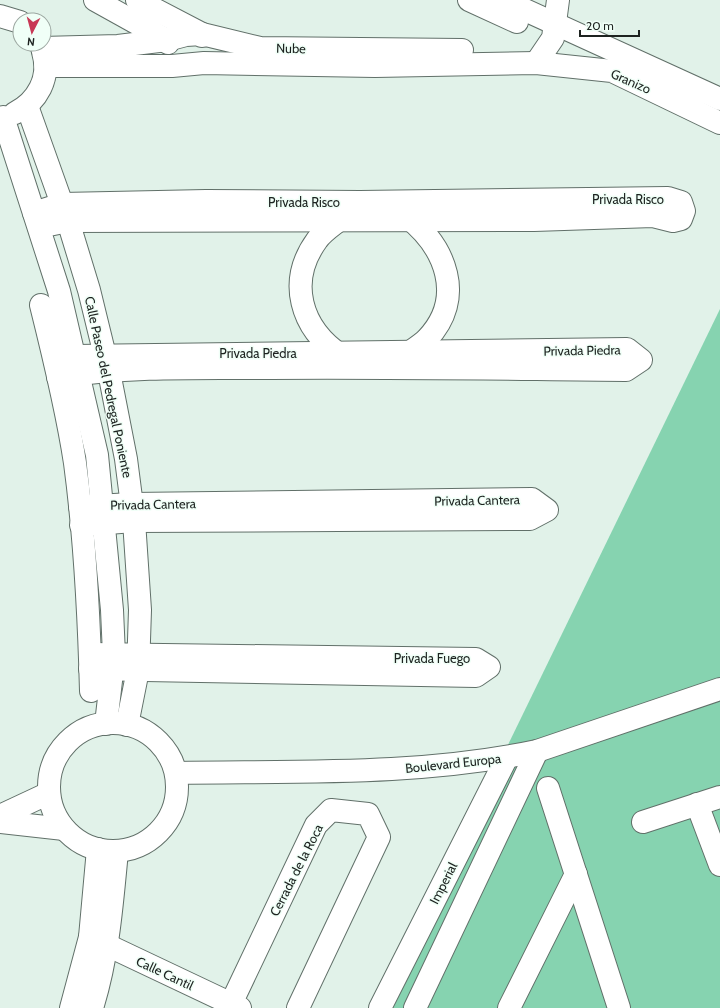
<svg xmlns="http://www.w3.org/2000/svg" width="720" height="1008" viewBox="0 0 720 1008" font-family="Cabin,sans-serif">
	<rect width="100%" height="100%" fill="#e1f2e9"/>
	<!-- green -->
	<path fill="#86d3b0" d="M720 309V1008H380Z"/>
	<g fill="none" stroke-linecap="round" stroke-linejoin="round">
		<defs>
			<g id="minor">
				<path d="M95 0 167 40 168 43"/>
				<path d="M137 0 202 34V36"/>
				<path d="M469 0 517 22"/>
				<path d="M503 0 720 99"/>
				<path d="M0 16 20 22"/>
				<path d="M42 48 118 46 167 40 186 35 202 34 260 48 462 50"/>
				<path d="M536 63 553 38 558 0"/>
				<path d="M46 66H172L204 63 375 66 536 63 612 71 720 123"/>
				<path d="M27 106 68 221 89 290 109 372 126 459 134 521 140 610 138 670 127 725"/>
				<path d="M15 113C37 102 51 78 43 52"/>
				<path d="M3 117 59 291 97 455 112 610 114 655 106 724"/>
				<path d="M34 213 62 204 206 201 360 202 668 198 681 202 684 211 681 219 673 221 653 216 534 220 68 221 39 227"/>
				<path d="M406 216C446 247 466 298 427 339 421 345 414 349 407 354"/>
				<path d="M41 305C54 357 67 410 75 463 85 538 89 615 91 691"/>
				<path d="M342 356C300 328 287 281 317 240 323 231 335 224 343 217"/>
				<path d="M55 361 75 356 627 349 641 360 626 370C507 369 388 367 269 368 200 368 126 366 58 377"/>
				<path d="M80 507 131 504 532 499 547 510 530 519 134 521 81 525"/>
				<path d="M90 654 476 659 489 667 476 676 90 669"/>
				<path d="M548 788 619 1008"/>
				<path d="M697 804 720 865"/>
				<path d="M643 822 720 797"/>
				<path d="M90 937 240 1008"/>
				<path d="M71 1008 90 937 98 849"/>
				<path d="M92 1008C108 957 112 904 117 851"/>
				<path d="M229 1008 316 825 331 810 368 814 379 837 298 1008"/>
				<path d="M380 1008 507 757"/>
				<path d="M415 1008 537 751"/>
				<path d="M509 1008 576 874"/>
			</g>
			<g id="major">
				<circle cx="113" cy="787" r="64"/>
				<path d="M176 773C296 771 419 776 537 751L720 689"/>
				<path d="M0 816 49 793"/>
				<path d="M0 822 64 829"/>
			</g>
		</defs>
		<!-- minor casing -->
		<use href="#minor" stroke="#617069" stroke-width="24"/>
		<!-- major casing -->
		<use href="#major" stroke="#617069" stroke-width="24"/>
		<!-- minor -->
		<use href="#minor" stroke="#fff" stroke-width="22"/>
		<!-- major -->
		<use href="#major" stroke="#fff" stroke-width="22"/>
	</g>
	<g text-anchor="middle" dominant-baseline="central" stroke-width="3" stroke-linejoin="round" paint-order="stroke">
		<!-- street labels -->
		<g font-size="13" fill="#1d2320" stroke="#f0fff7">
			<text transform="translate(291 48) rotate(1)">Nube</text>
			<text transform="translate(631 81) rotate(24)">Granizo</text>
			<text x="628" y="199">Privada Risco</text>
			<text x="304" y="202">Privada Risco</text>
			<text transform="translate(582 350) rotate(-1)">Privada Piedra</text>
			<text x="258" y="353">Privada Piedra</text>
			<text transform="translate(109 387) rotate(78)">Calle Paseo del Pedregal Poniente</text>
			<text transform="translate(477 500) rotate(-1)">Privada Cantera</text>
			<text transform="translate(153 504) rotate(-1)">Privada Cantera</text>
			<text x="432" y="658">Privada Fuego</text>
			<text transform="translate(453 763) rotate(-6)">Boulevard Europa</text>
			<text transform="translate(296 870) rotate(-63)">Cerrada de la Roca</text>
			<text transform="translate(443 883) rotate(-63)">Imperial</text>
			<text transform="translate(165 973) rotate(25)">Calle Cantil</text>
		</g>
	</g>
	<!-- north arrow -->
	<g transform="translate(32 32) rotate(186)"><circle r="19" fill="#f0fff7" stroke="#9ca7a1"/>
	<path d="M0-3L7 15L0 10L-7 15Z" fill="#c83855"/>
	<text y="-6" font-size="11" font-weight="bold" text-anchor="middle" fill="#1d2320">N</text>
	</g>
	<!-- scale -->
	<path d="M580 30v6h59v-6" fill="none" stroke="#1d2320" stroke-width="2"/>
	<text x="586" y="30" font-size="12" fill="#1d2320" stroke="#f0fff7" stroke-width="3" paint-order="stroke">20 m</text>
</svg>
